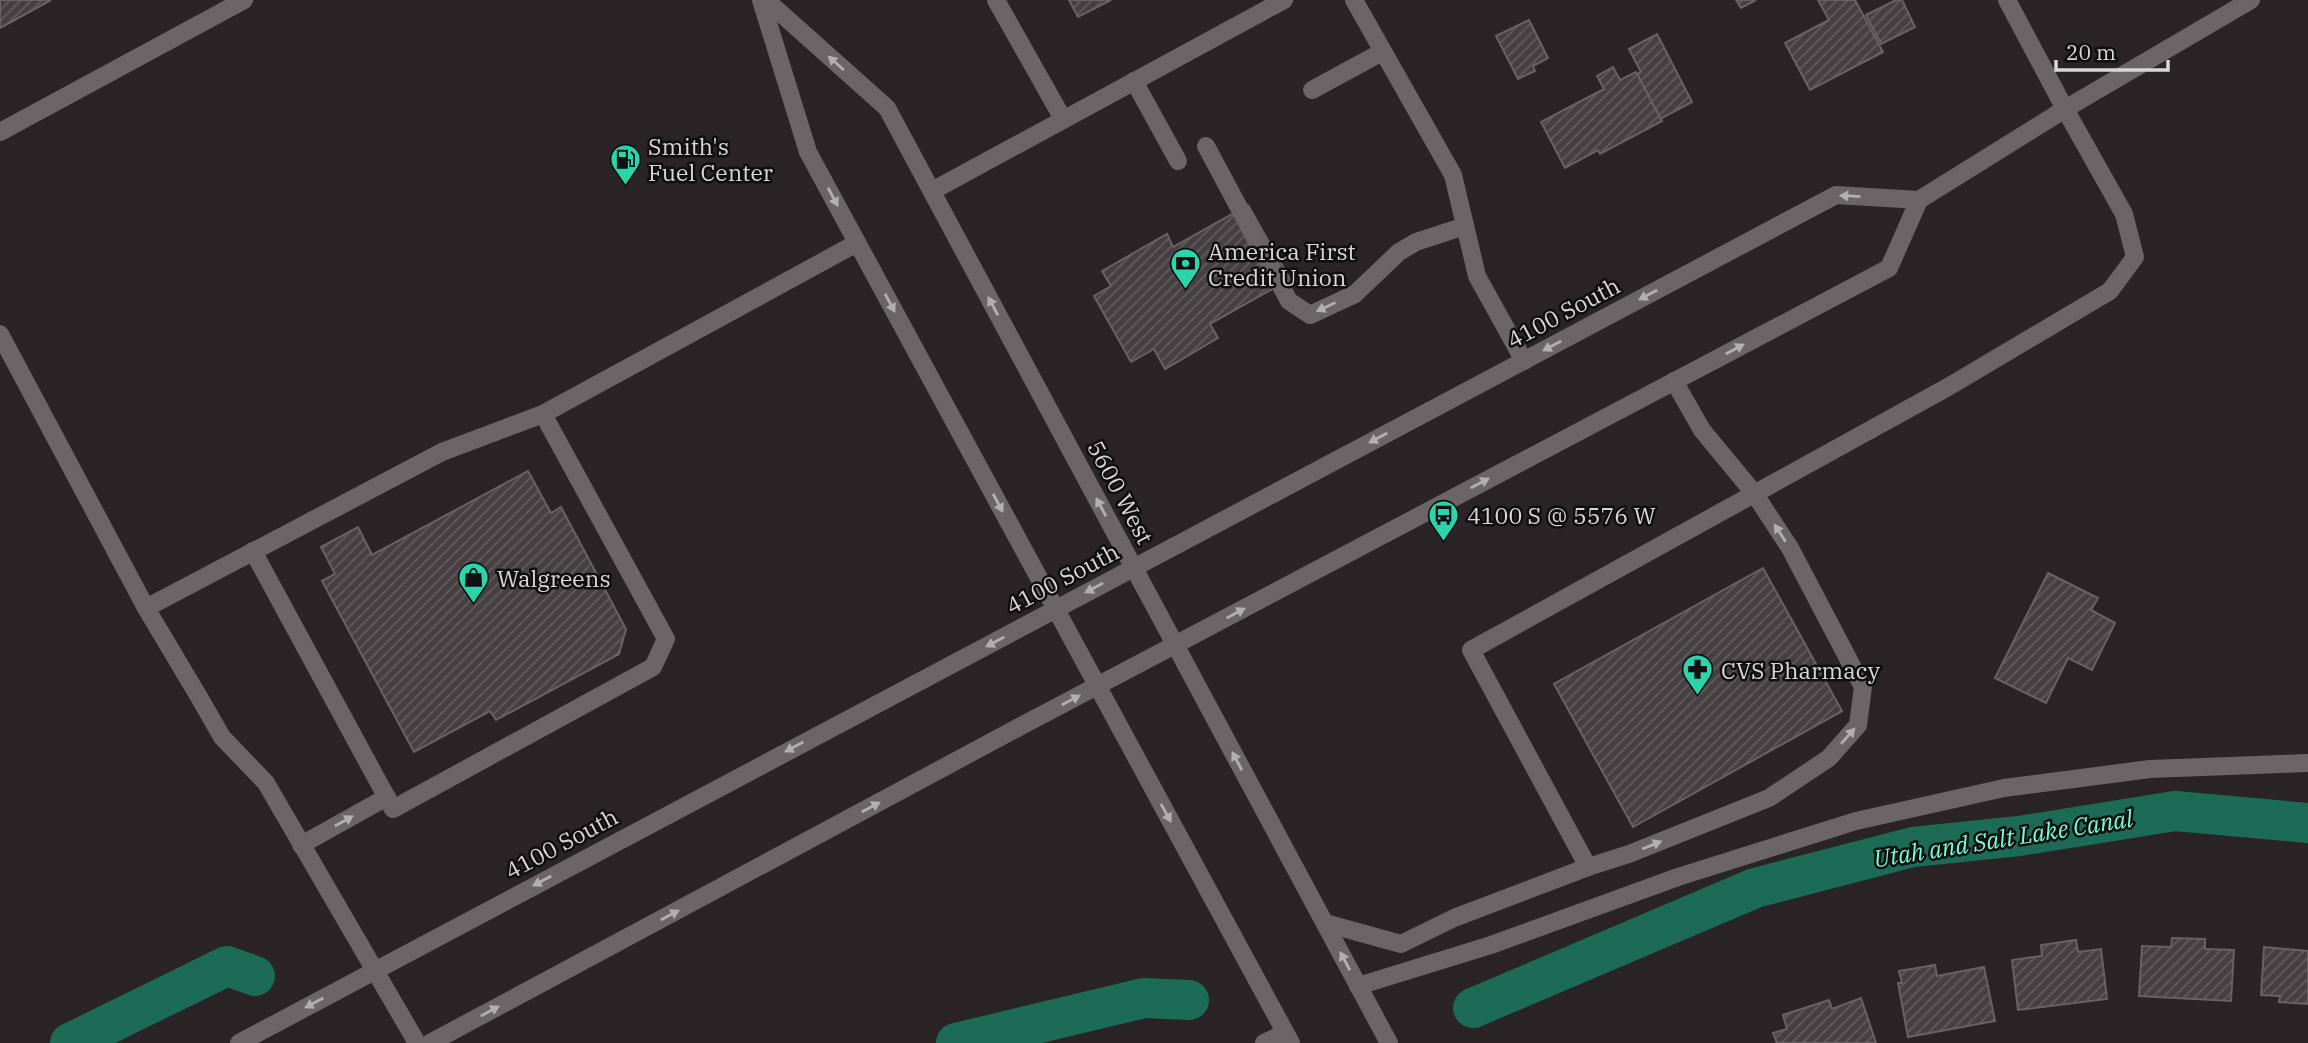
<svg xmlns="http://www.w3.org/2000/svg" width="2308" height="1043" viewBox="0 0 2308 1043" font-family="'IBM Plex Serif',serif">
	<defs>
		<pattern id="building-hatch" width="6" height="6" patternUnits="userSpaceOnUse" patternTransform="scale(1.75)"><rect width="6" height="6" fill="#474043"/><path d="M-1 1l2-2M0 6l6-6M5 7l2-2" fill="none" stroke="#615b5d"/></pattern>
	</defs>
	<rect width="100%" height="100%" fill="#2a2427"/>
	<g fill="none" stroke-linecap="round" stroke-linejoin="round">
		<!-- canal -->
		<g stroke="#1b6b56" stroke-width="40">
			<path d="M1473 1008 1755 888 1913 847 2019 836 2175 811 2308 823"/>
			<path d="M70 1043 227 966 255 976"/>
			<path d="M956 1043 1144 998 1189 1000"/>
		</g>
	</g>
	<!-- building -->
	<g fill="url(#building-hatch)" stroke="#696265" stroke-width="2">
		<path d="M0 0H51L0 28Z"/>
		<path d="M1069 0H1111L1078 17Z"/>
		<path d="M1736 0H1756L1741 8Z"/>
		<path d="M1818 0H1855L1883 52 1810 90 1785 43 1829 20Z"/>
		<path d="M1896 0H1902L1915 27 1881 44 1866 15Z"/>
		<path d="M1529 20 1548 58 1533 66 1535 71 1518 79 1496 36Z"/>
		<path d="M1657 34 1692 102 1660 119 1637 74 1641 72 1629 49Z"/>
		<path d="M1613 67 1620 80 1636 72 1662 121 1600 154 1598 150 1565 168 1541 122 1604 89 1597 76Z"/>
		<path d="M1248 205 1290 279 1210 324 1218 338 1165 369 1154 349 1131 362 1094 296 1111 286 1102 271 1167 234 1173 247Z"/>
		<path d="M528 471 551 513 561 507 626 629 619 654 496 720 490 711 414 752 322 581 335 574 321 547 358 527 372 555Z"/>
		<path d="M1763 568 1842 711 1633 827 1554 684Z"/>
		<path d="M2048 573 2098 598 2091 610 2115 623 2092 670 2068 658 2046 703 1995 678Z"/>
		<path d="M2172 938 2205 939V949L2234 950 2231 1001 2139 996 2142 946 2171 947Z"/>
		<path d="M2076 940 2078 952 2101 949 2107 999 2018 1010 2012 960 2042 956 2041 945Z"/>
		<path d="M2264 947 2308 951V1004L2279 1002 2280 996 2261 995Z"/>
		<path d="M1935 965 1937 976 1984 967 1995 1021 1908 1037 1898 983H1902L1899 971Z"/>
		<path d="M1861 998 1876 1043H1777L1773 1033 1787 1029 1783 1015 1829 1000 1832 1009Z"/>
	</g>
	<g fill="none" stroke-linecap="round" stroke-linejoin="round">
		<!-- service -->
		<g stroke="#6b6567" stroke-width="18">
			<path d="M996 0 1063 119"/>
			<path d="M1354 0 1453 175 1477 276 1524 361"/>
			<path d="M1134 81 1178 161"/>
			<path d="M1312 90 1382 52"/>
			<path d="M0 132 244 0"/>
			<path d="M1206 146 1289 301 1310 315 1355 294 1399 252 1416 242 1465 226"/>
			<path d="M932 191 1284 0"/>
			<path d="M0 334 146 608 199 697 222 737 266 783 417 1043"/>
			<path d="M253 551 393 809 653 667 666 639 543 414"/>
			<path d="M146 608 442 452 543 414 857 243"/>
			<path d="M301 845 387 797"/>
			<path d="M1588 867 1471 650 1948 387 2110 291 2135 257 2124 214 2065 109"/>
			<path d="M1325 923 1401 944 1454 918 1588 867 1629 854 1769 798 1829 758 1858 725 1863 687 1790 548 1754 493 1702 430 1674 381"/>
			<path d="M1358 986 1491 945 1678 877 1856 821 2004 788 2150 769 2308 763"/>
			<path d="M1264 1043 1285 1033"/>
		</g>
		<!-- minor -->
		<path stroke="#6b6567" stroke-width="18" d="M2007 0 2065 109"/>
		<!-- secondary -->
		<g stroke="#6b6567" stroke-width="18">
			<path d="M761 0 808 152 1291 1043"/>
			<path d="M766 0 887 108 1389 1043"/>
			<path d="M239 1043 1836 195 1919 200"/>
			<path d="M430 1043 1021 726 1889 268 1919 200 2065 109 2251 0"/>
		</g>
	</g>
	<!-- one-way arrows -->
	<defs><path id="oneway-solid" d="M-6-.8H1V-3.2L6.5 0L1 3.2V.8H-6Z" transform="scale(1.75)"/></defs>
	<g fill="#b3aeb0">
		<use href="#oneway-solid" transform="translate(836 63) rotate(-138)"/>
		<use href="#oneway-solid" transform="translate(1850 196) rotate(-177)"/>
		<use href="#oneway-solid" transform="translate(833 197) rotate(62)"/>
		<use href="#oneway-solid" transform="translate(1648 295) rotate(152)"/>
		<use href="#oneway-solid" transform="translate(890 303) rotate(62)"/>
		<use href="#oneway-solid" transform="translate(993 306) rotate(-118)"/>
		<use href="#oneway-solid" transform="translate(1326 307) rotate(155)"/>
		<use href="#oneway-solid" transform="translate(1552 346) rotate(152)"/>
		<use href="#oneway-solid" transform="translate(1735 349) rotate(-28)"/>
		<use href="#oneway-solid" transform="translate(1378 438) rotate(152)"/>
		<use href="#oneway-solid" transform="translate(1480 483) rotate(-28)"/>
		<use href="#oneway-solid" transform="translate(998 503) rotate(62)"/>
		<use href="#oneway-solid" transform="translate(1101 507) rotate(-118)"/>
		<use href="#oneway-solid" transform="translate(1780 533) rotate(-123)"/>
		<use href="#oneway-solid" transform="translate(1094 588) rotate(152)"/>
		<use href="#oneway-solid" transform="translate(1236 613) rotate(-28)"/>
		<use href="#oneway-solid" transform="translate(995 642) rotate(152)"/>
		<use href="#oneway-solid" transform="translate(1071 700) rotate(-28)"/>
		<use href="#oneway-solid" transform="translate(1848 736) rotate(-49)"/>
		<use href="#oneway-solid" transform="translate(794 747) rotate(152)"/>
		<use href="#oneway-solid" transform="translate(1237 761) rotate(-118)"/>
		<use href="#oneway-solid" transform="translate(871 807) rotate(-28)"/>
		<use href="#oneway-solid" transform="translate(1166 813) rotate(61)"/>
		<use href="#oneway-solid" transform="translate(344 821) rotate(-29)"/>
		<use href="#oneway-solid" transform="translate(1652 845) rotate(-22)"/>
		<use href="#oneway-solid" transform="translate(542 881) rotate(152)"/>
		<use href="#oneway-solid" transform="translate(670 915) rotate(-28)"/>
		<use href="#oneway-solid" transform="translate(1345 961) rotate(-118)"/>
		<use href="#oneway-solid" transform="translate(314 1003) rotate(152)"/>
		<use href="#oneway-solid" transform="translate(490 1011) rotate(-28)"/>
	</g>
	<!-- icons -->
	<defs>
		<symbol id="fuel-pin" viewBox="-11 -11 22 30"><path d="M0 17L-7.5 6A9.5 9.5 0 1 1 7.5 6Z" fill="#2ad5ac" stroke="#110e0f"/><path d="M-5.5-6h7V0h2V4h1.3V-2.5L3-4.5l.8-.8L6-3V5H2.5V1h-1V6h-7ZM-4.2-4.7v3.2H.2V-4.7Z" fill="#111"/></symbol>
		<symbol id="bank-pin" viewBox="-11 -11 22 30"><path d="M0 17L-7.5 6A9.5 9.5 0 1 1 7.5 6Z" fill="#2ad5ac" stroke="#110e0f"/><path d="M-6-4H6V4H-6ZM0-2.3a2.3 2.3 0 1 0 0 4.6a2.3 2.3 0 1 0 0-4.6Z" fill="#111"/></symbol>
		<symbol id="bus-pin" viewBox="-11 -11 22 30"><path d="M0 17L-7.5 6A9.5 9.5 0 1 1 7.5 6Z" fill="#2ad5ac" stroke="#110e0f"/><path d="M-5-6H5V4H4V6H2V4H-2V6H-4V4H-5ZM-3.5-4V0h7V-4ZM-3.5 1.2v1.5H-2V1.2ZM2 1.2v1.5H3.5V1.2Z" fill="#111"/></symbol>
		<symbol id="shop-pin" viewBox="-11 -11 22 30"><path d="M0 17L-7.5 6A9.5 9.5 0 1 1 7.5 6Z" fill="#2ad5ac" stroke="#110e0f"/><path d="M-5-2.5h2.3a2.7 3.5 0 0 1 5.4 0H5L5.5 6h-11ZM-1.5-2.5h3a1.5 2.3 0 0 0-3 0Z" fill="#111"/></symbol>
		<symbol id="pharmacy-pin" viewBox="-11 -11 22 30"><path d="M0 17L-7.5 6A9.5 9.5 0 1 1 7.5 6Z" fill="#2ad5ac" stroke="#110e0f"/><path d="M-2-6h4v4h4v4h-4v4h-4v-4h-4v-4h4Z" fill="#111"/></symbol>
	</defs>
	<g fill-rule="evenodd">
		<use href="#fuel-pin" x="608" y="142" width="35" height="47"/>
		<use href="#bank-pin" x="1168" y="246" width="35" height="47"/>
		<use href="#bus-pin" x="1426" y="498" width="35" height="47"/>
		<use href="#shop-pin" x="456" y="560" width="35" height="47"/>
		<use href="#pharmacy-pin" x="1680" y="652" width="35" height="47"/>
	</g>
	<g text-anchor="middle" dominant-baseline="central" stroke-width="5" stroke-linejoin="round" paint-order="stroke">
		<!-- poi labels -->
		<g font-size="23" fill="#dad6d8" stroke="#110e0f" text-anchor="start">
			<text x="648" y="146">Smith's<tspan x="648" dy="26">Fuel Center</tspan></text>
			<text x="1208" y="251">America First<tspan x="1208" dy="26">Credit Union</tspan></text>
			<text x="1467" y="515">4100 S @ 5576 W</text>
			<text x="497" y="578">Walgreens</text>
			<text x="1721" y="670">CVS Pharmacy</text>
		</g>
		<!-- street labels -->
		<g font-size="23" fill="#dad6d8" stroke="#110e0f">
			<text transform="translate(1563 312) rotate(-28)">4100 South</text>
			<text transform="translate(1121 492) rotate(62)">5600 West</text>
			<text transform="translate(1062 578) rotate(-28)">4100 South</text>
			<text transform="translate(561 843) rotate(-28)">4100 South</text>
		</g>
		<!-- water labels -->
		<g font-size="24" font-style="italic" fill="#74fdd5" stroke="#110e0f">
			<text transform="translate(2003 838) rotate(-9)">Utah and Salt Lake Canal</text>
		</g>
	</g>
	<!-- scale -->
	<path d="M2056 60v10h112v-10" fill="none" stroke="#dad6d8" stroke-width="3.5"/>
	<text x="2066" y="60" font-size="21" fill="#dad6d8" stroke="#110e0f" stroke-width="5" paint-order="stroke">20 m</text>
</svg>
